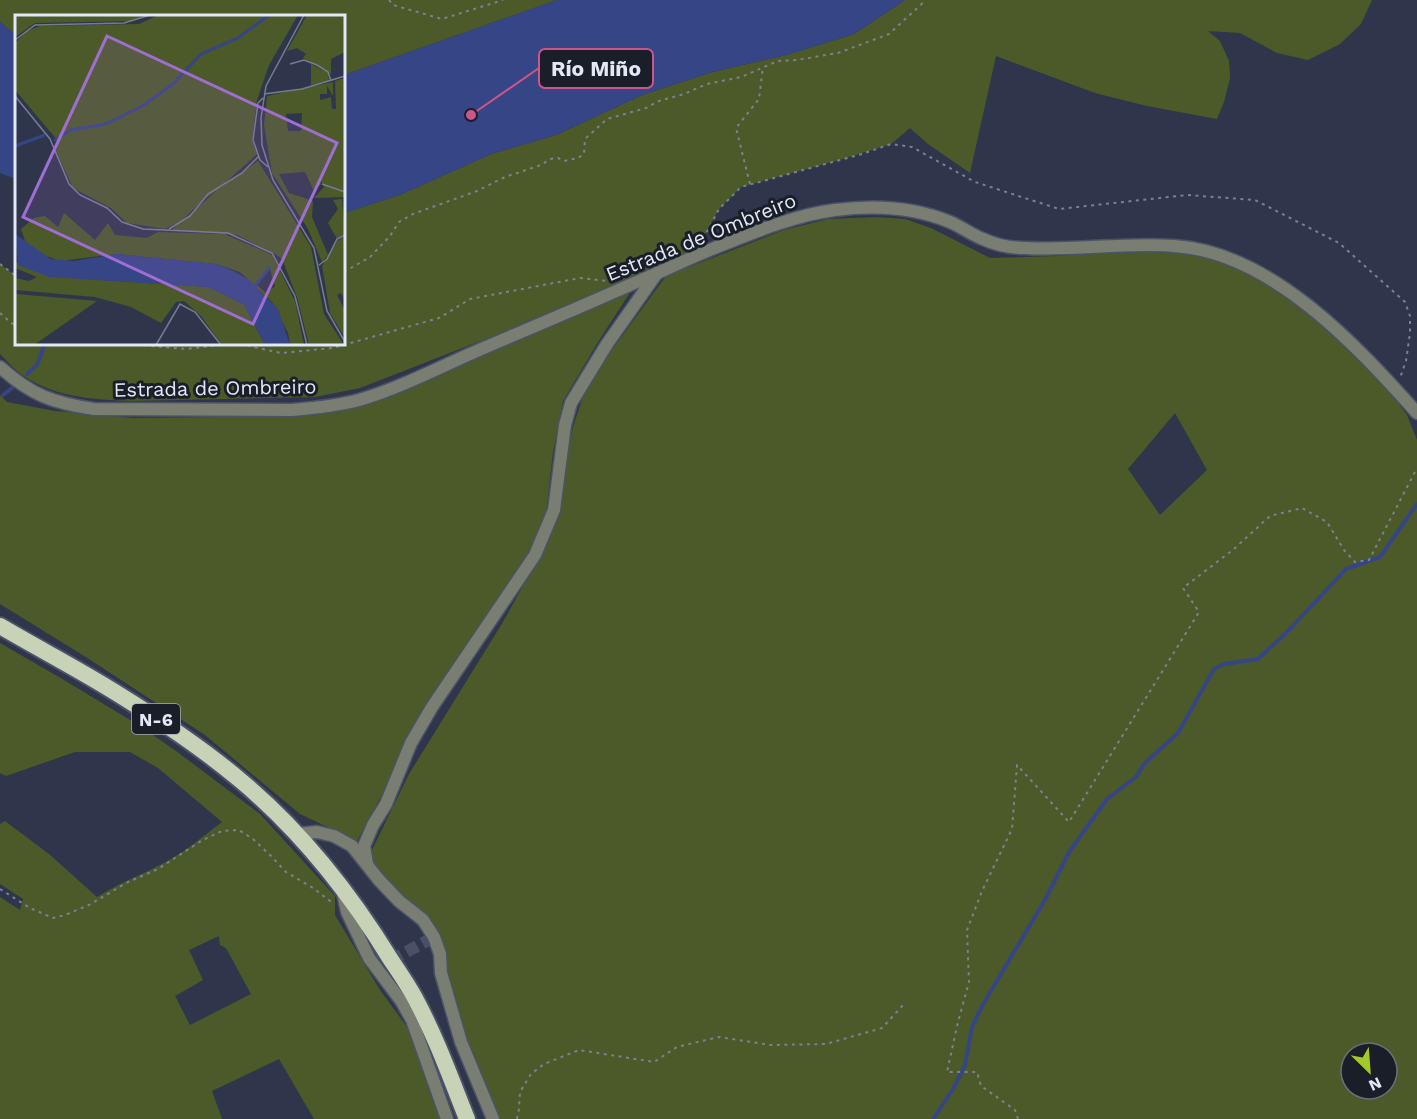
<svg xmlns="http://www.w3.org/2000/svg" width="1417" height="1119" viewBox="0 0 1417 1119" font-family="'Work Sans',sans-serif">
	<rect width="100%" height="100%" fill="#2f364c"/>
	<!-- green -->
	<g fill="#4b5a28" fill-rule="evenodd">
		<path d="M0 0H557L344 75V16H16V35L0 22Z"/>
		<path d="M905 0H1372L1361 24 1340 44 1308 60 1277 53 1240 33 1208 31 1220 41 1229 61 1230 78 1224 102 1217 119 1147 106 1095 93 996 56 970 173 928 144 910 128 891 144 846 158 741 187 719 209 698 247 560 310 360 388 315 397 133 401C93 400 49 397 17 371 11 366 5 359 0 354V264L16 276V344H344V213L402 194 491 154 556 135 642 95 712 72 786 55 854 34Z"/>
		<path d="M877 217 905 219 931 228 990 258 1057 256 1152 249 1191 252 1231 265 1259 279 1291 301 1322 326 1387 388 1407 415 1417 440V1119H496L466 1043 446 972 442 948 377 872 370 854 409 774 503 622 550 537 573 427 587 384 666 276 784 230 828 219ZM1175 413 1207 470 1160 515 1128 469ZM1351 1053H1387V1089H1351Z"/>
		<path d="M633 288 598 342 563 401 553 452 546 514 528 553 445 678 357 841 300 814 205 735 89 659 0 604V395L7 402 55 411 134 418 293 416 339 411 374 402Z"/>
		<path d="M0 643 64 680 140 726 176 751 260 814 335 896V915L380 990 415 1038 443 1119H314L279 1059 212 1091 222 1119H0V897L20 910 23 899 0 884V824L5 821 49 854 97 897C116 885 136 877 156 867 180 856 201 838 222 822L158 768 130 752H75L6 776 0 773ZM219 936 220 945 226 948 251 994 190 1025 175 996 203 980 189 950Z"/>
	</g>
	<!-- water -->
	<g fill="#364586">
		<path d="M557 0H905L854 34 786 55 712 72 642 95 556 135 491 154 402 194 344 213V75Z"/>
		<path d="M0 22 16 35V179L0 173Z"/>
	</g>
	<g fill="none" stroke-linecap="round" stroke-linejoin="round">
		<!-- stream -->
		<g stroke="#364586" stroke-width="4">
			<path d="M27 374 37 365 45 344"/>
			<path d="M3 395 12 388"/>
			<path d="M933 1119 953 1089 965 1065 972 1027 982 1006 1046 898 1069 852 1107 799 1136 777 1144 764 1178 733 1214 669 1224 664 1258 659 1287 632 1346 569 1380 557 1417 504"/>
		</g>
		<!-- minor-tunnel -->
		<path stroke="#4a5166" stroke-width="12" stroke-dasharray="12 6" stroke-linecap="butt" d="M375 969 434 937"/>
		<defs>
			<g id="minor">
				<path d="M297 834 317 832 334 836 352 846 379 880 399 901 423 920 434 937 440 954 441 973 461 1042 493 1119"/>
				<path d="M367 864 364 846 373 825 386 804 411 743 432 707 535 555 554 510 565 425 571 403 607 344 657 273"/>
				<path d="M343 893 347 912 369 958 402 1002 412 1020 447 1119"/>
			</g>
			<path id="tertiary" d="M0 367C31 395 53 403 94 409L292 410C315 408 337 406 359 400 400 388 440 367 479 350 530 328 581 307 632 284 659 273 685 260 712 249 750 234 794 215 835 210 873 205 914 207 950 222 962 227 972 235 983 239 996 245 1011 248 1025 248 1075 251 1124 242 1174 246 1271 252 1356 345 1417 413"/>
			<path id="trunk" d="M0 626C39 649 80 670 118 694 160 720 202 748 240 780 300 830 350 893 391 960 399 972 408 985 415 998 436 1037 451 1079 467 1119"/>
		</defs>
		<!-- minor casing -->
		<use href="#minor" stroke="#4c5267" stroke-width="15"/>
		<!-- tertiary casing -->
		<use href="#tertiary" stroke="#4c5267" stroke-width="15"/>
		<!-- trunk casing -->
		<use href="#trunk" stroke="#4c5267" stroke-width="20"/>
		<!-- path -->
		<g stroke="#7b8193" stroke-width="2" stroke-dasharray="3 4.5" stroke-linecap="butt">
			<path d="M389 0 393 5 442 19 503 0"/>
			<path d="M750 184 736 128 759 99 763 67"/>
			<path d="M703 239 719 209 741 187 862 154 891 144 912 147 975 182 1059 209 1187 195 1255 200 1339 243 1405 302 1410 316V333L1406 361 1400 378"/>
			<path d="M0 264 16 276"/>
			<path d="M344 272 370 257 390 236 399 222 413 214 477 191 505 177 541 165 550 159 558 158 564 161 578 158 584 154 585 139 607 119 646 108 659 101 684 94 707 84 741 77 778 61 797 60 838 53 889 34 926 0"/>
			<path d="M0 313 11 323 16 325"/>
			<path d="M129 344 186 349 229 344"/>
			<path d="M240 344 281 353 333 348 439 318 470 299 580 278 608 281"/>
			<path d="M0 889 30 908 53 918 65 915 89 905 128 882 158 869 201 841 222 831 239 830 253 839 271 856 286 872 313 888 334 904"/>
			<path d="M517 1119 519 1109 520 1092 531 1074 544 1064 579 1050 654 1062 677 1047 719 1037 771 1045 826 1044 882 1028 905 1003"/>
			<path d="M1018 1119 1015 1110 981 1086 977 1072H947L958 1022 969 982 967 930 982 891 1012 829 1017 765 1069 822 1199 612 1183 588 1234 549 1270 516 1302 508 1327 522 1344 550 1355 562 1369 560 1417 468"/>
		</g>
		<!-- minor -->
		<use href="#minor" stroke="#797d72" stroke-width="12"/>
		<!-- tertiary -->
		<use href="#tertiary" stroke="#797d72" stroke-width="12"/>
		<!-- trunk -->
		<use href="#trunk" stroke="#c8d2b7" stroke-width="16"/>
	</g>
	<g text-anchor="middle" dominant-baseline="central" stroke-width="6" stroke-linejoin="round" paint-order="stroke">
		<!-- shield labels -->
		<rect fill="#1a1e28" stroke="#a7abb8" stroke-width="1.5" x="132" y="704" width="48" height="30" rx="4.5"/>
		<g font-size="18" font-weight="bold" fill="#e3e8f6">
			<text x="156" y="719">N-6</text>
		</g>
		<!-- street labels -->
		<g font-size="20" fill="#e3e8f6" stroke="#1a1e28">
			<text transform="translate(701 237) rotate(-22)">Estrada de Ombreiro</text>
			<text transform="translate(215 388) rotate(-1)">Estrada de Ombreiro</text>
		</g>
	</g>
	<!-- overview -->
	<g transform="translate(15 15)">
		<rect width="330" height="330" fill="#2f364c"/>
		<path d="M0 0H130L116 6 20 8 0 22ZM144 0H283L254 50 242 85 237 125 242 139 171 203 150 214 112 208 96 193 58 173 41 136 43 126 0 75V28L12 16 25 11 124 9ZM292 0H330V37L316 44V59L288 43 291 39 282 33 272 36ZM296 49 313 58 314 66 296 70ZM330 63V182L299 183 309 172 303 160 306 169 299 176 290 157 264 159 274 178 298 186 297 202 313 240 307 247 293 214 257 158 249 110 252 81 318 67V81L312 71V79H305V85L316 82 317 94H321L320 66ZM287 98 286 116H273L271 99ZM243 146 296 232 309 299 329 330H294L282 282 267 244 260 239 222 220 157 215 188 185ZM327 184 330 219 322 224 313 208 323 194 318 185ZM49 198 80 225 93 208 100 220 132 223 143 217 209 219 251 237 257 240 280 286 289 330H275L273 318 257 287 225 257 201 249 102 239 45 246 20 237 11 229 6 214 19 203 30 201 43 212ZM254 251 260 271 251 278 242 270ZM330 221V285L326 278 322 280 330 296V323L315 298 307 251 322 226ZM0 247 71 264 193 272 229 289 250 330H207L186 301 169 286 161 287 146 308 116 292 80 282 0 275V263L14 266 22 262 0 253ZM0 279H2L82 286 19 330H0Z" fill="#4b5a28" fill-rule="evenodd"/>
		<path d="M0 219 36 244 59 246 102 239 201 249 218 256 234 265 263 294 275 330H250L229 289 193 272 34 262 3 250Z" fill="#364586"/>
		<path fill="none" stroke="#364586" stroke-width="3" d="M39 126 56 115 91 109 129 90 158 69 186 39 223 23 254 0M0 131 30 120M240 271 255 252"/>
		<path fill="none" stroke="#777d90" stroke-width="1.5" d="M289 0 251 71 246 103 247 130 258 165 299 233 312 296 330 327M0 25 20 10 109 8 135 0M275 49 289 45 302 50 313 57 316 66M249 79 287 74 330 61M0 81 35 124 54 169 65 180 92 193 107 207 128 214 213 218 257 238 280 281 292 330M248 83 243 88 238 125 245 145 253 152M307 169 330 177M154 214 175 201 193 179 227 158 244 141M304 250 312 244 322 224 330 220M141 330 165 289 180 297 206 330"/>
		<path fill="#9f6ed2" fill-opacity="0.15" stroke="#9f6ed2" stroke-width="3" d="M92 21 322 128 238 309 8 202Z"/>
		<rect width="330" height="330" fill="none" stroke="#e3e8f6" stroke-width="3"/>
	</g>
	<!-- callouts -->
	<path fill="none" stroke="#cc568a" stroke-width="2" d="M471 115L539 68"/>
	<circle fill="#cc568a" stroke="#1a1e28" stroke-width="2" cx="471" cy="115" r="6"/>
	<rect fill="#1a1e28" stroke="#cc568a" stroke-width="2" x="539" y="49" width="114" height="39" rx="6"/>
	<g font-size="21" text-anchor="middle" font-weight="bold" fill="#e3e8f6">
		<text x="596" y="76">Río Miño</text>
	</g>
	<!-- north arrow -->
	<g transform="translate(1369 1071) rotate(155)"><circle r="28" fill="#1a1e28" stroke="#6a6f7a" stroke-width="1.5"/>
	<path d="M0-4.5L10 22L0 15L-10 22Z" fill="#a2c927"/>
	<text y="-9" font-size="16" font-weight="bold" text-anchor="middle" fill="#e3e8f6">N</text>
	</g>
</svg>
